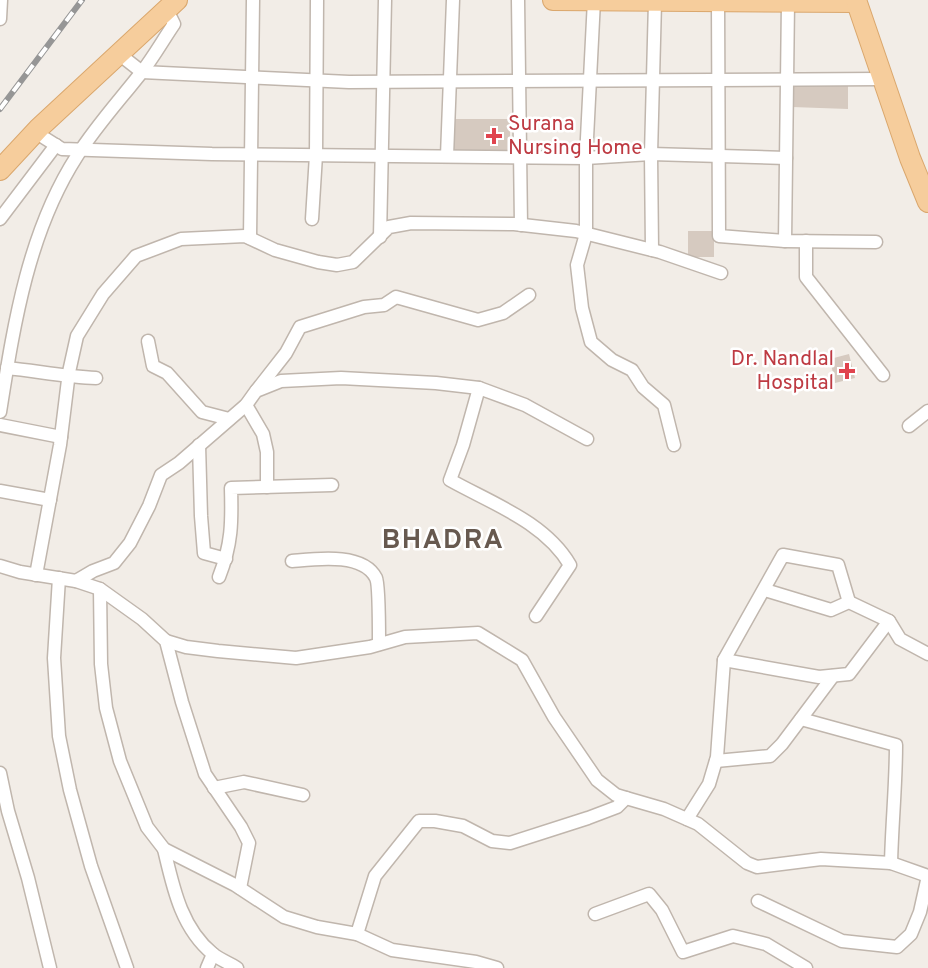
<svg xmlns="http://www.w3.org/2000/svg" width="928" height="968" viewBox="0 0 928 968" font-family="Overpass,sans-serif">
	<rect width="100%" height="100%" fill="#f2ede7"/>
	<!-- building -->
	<g fill="#d6cac0">
		<path d="M792 85 848 86V109L792 107Z"/>
		<rect x="453" y="119" width="57" height="33"/>
		<rect x="688" y="231" width="26" height="26"/>
		<path d="M849 354 855 378 835 383 830 359Z"/>
	</g>
	<g fill="none" stroke-linecap="round" stroke-linejoin="round">
		<defs>
			<g id="street">
				<path d="M518 0 521 225"/>
				<path d="M594 0 586 158V234L577 265 582 308 591 342 612 360 632 370 643 387 664 405 674 445"/>
				<path d="M718 2 719 236 785 241"/>
				<path d="M788 2 785 241 876 242"/>
				<path d="M0 19 1 0"/>
				<path d="M119 54 142 72 349 82 881 79"/>
				<path d="M35 132 62 149 212 154 586 158 651 154 786 158"/>
				<path d="M447 156 453 0"/>
				<path d="M0 219 56 145"/>
				<path d="M312 219 316 155 317 0"/>
				<path d="M380 237 385 0"/>
				<path d="M250 238 253 0"/>
				<path d="M806 241V277L883 375"/>
				<path d="M652 250 651 154 655 2"/>
				<path d="M148 341 153 366 167 373 202 412 229 419"/>
				<path d="M7 368C37 371 66 377 96 378"/>
				<path d="M479 388 463 445 450 480C491 503 545 522 570 565L536 616"/>
				<path d="M257 390 286 353 300 327 364 307 384 305 396 297 478 320 503 313 529 295"/>
				<path d="M246 405 263 434 267 452V487"/>
				<path d="M0 412C14 324 28 232 77 156 96 126 119 101 141 73 153 58 163 40 174 24L167 10"/>
				<path d="M0 425 61 437"/>
				<path d="M909 426 928 411"/>
				<path d="M199 445 201 516 204 553 226 559"/>
				<path d="M0 491 50 500"/>
				<path d="M292 561C315 559 363 552 376 578 379 584 379 633 379 644"/>
				<path d="M0 566 20 572 76 581 100 589 142 619 166 641 182 702 205 774 241 827 249 843 240 888"/>
				<path d="M36 575 60 445 69 372 77 336 103 294 136 256 181 239 245 236 275 250 318 262 337 265 353 262 389 227 411 223 514 224 576 231 660 252 721 273"/>
				<path d="M219 577C232 544 232 522 231 488L332 485"/>
				<path d="M59 578 54 658 59 736 70 790 91 866 127 968"/>
				<path d="M76 581 93 571 114 563 130 543 149 506 161 475 179 463 246 405 256 391 281 381 341 378 436 383 479 388 525 405 587 439"/>
				<path d="M100 589 101 664 106 708 120 761 147 827 164 849 235 885 284 917 317 927 357 934 392 950 476 962 497 968"/>
				<path d="M765 590 831 610 849 602 889 621 900 639 928 654"/>
				<path d="M166 641 186 647 218 651 296 658 370 647 405 637 478 633 522 660 554 717 597 780 616 795 626 798"/>
				<path d="M724 660 819 677 849 674 889 621"/>
				<path d="M801 719 896 745C896 784 892 823 891 863"/>
				<path d="M716 761 770 756 782 744 833 676"/>
				<path d="M0 773 8 811 28 878 50 968"/>
				<path d="M214 788 244 782 303 795"/>
				<path d="M687 819 709 784 717 757 724 660 783 555 838 565 849 602"/>
				<path d="M164 849C173 887 181 928 213 954 219 959 229 963 237 968"/>
				<path d="M758 901 842 941 897 947 911 934 920 912 928 876"/>
				<path d="M595 914 649 894 662 910 683 952 733 936 766 944 806 968"/>
				<path d="M357 934 375 876 419 821H435L463 826 492 841 510 843 588 818 617 807 626 798 664 809 698 824 747 863 757 867 821 859 891 863 928 876"/>
				<path d="M207 968 213 954"/>
			</g>
			<g id="primary">
				<path d="M553 0 856 2"/>
				<path d="M856 0 910 158 928 202"/>
				<path d="M0 170 39 128 177 0"/>
			</g>
		</defs>
		<!-- street casing -->
		<use href="#street" stroke="#c0b6ad" stroke-width="15"/>
		<!-- primary casing -->
		<use href="#primary" stroke="#daa76d" stroke-width="22"/>
		<!-- street -->
		<use href="#street" stroke="#fff" stroke-width="12"/>
		<!-- primary -->
		<use href="#primary" stroke="#f6cd9c" stroke-width="20"/>
		<defs>
			<path id="rail" d="M0 109 82 0"/>
		</defs>
		<!-- rail casing -->
		<use href="#rail" stroke="#969696" stroke-width="6"/>
		<!-- rail -->
		<use href="#rail" stroke="#fff" stroke-width="4" stroke-dasharray="11" stroke-linecap="butt"/>
	</g>
	<!-- markers -->
	<g fill="#e0444e" stroke="#fff" stroke-width="2">
		<path d="M491 127h6v6h6v6h-6v6h-6v-6h-6v-6h6z"/>
		<path d="M844 362h6v6h6v6h-6v6h-6v-6h-6v-6h6z"/>
	</g>
	<g text-anchor="middle" dominant-baseline="central" stroke-width="5" stroke-linejoin="round" paint-order="stroke">
		<!-- health labels -->
		<g font-size="21" fill="#be3a42" stroke="#fff" text-anchor="start">
			<text x="508" y="124">Surana<tspan x="508" dy="24">Nursing Home</tspan></text>
			<text x="834" y="359" text-anchor="end">Dr. Nandlal<tspan x="834" dy="24">Hospital</tspan></text>
		</g>
		<!-- district labels -->
		<g font-size="27" font-weight="bold" letter-spacing="1.5" fill="#67594f" stroke="#fff">
			<text x="443" y="541">BHADRA</text>
		</g>
	</g>
</svg>
